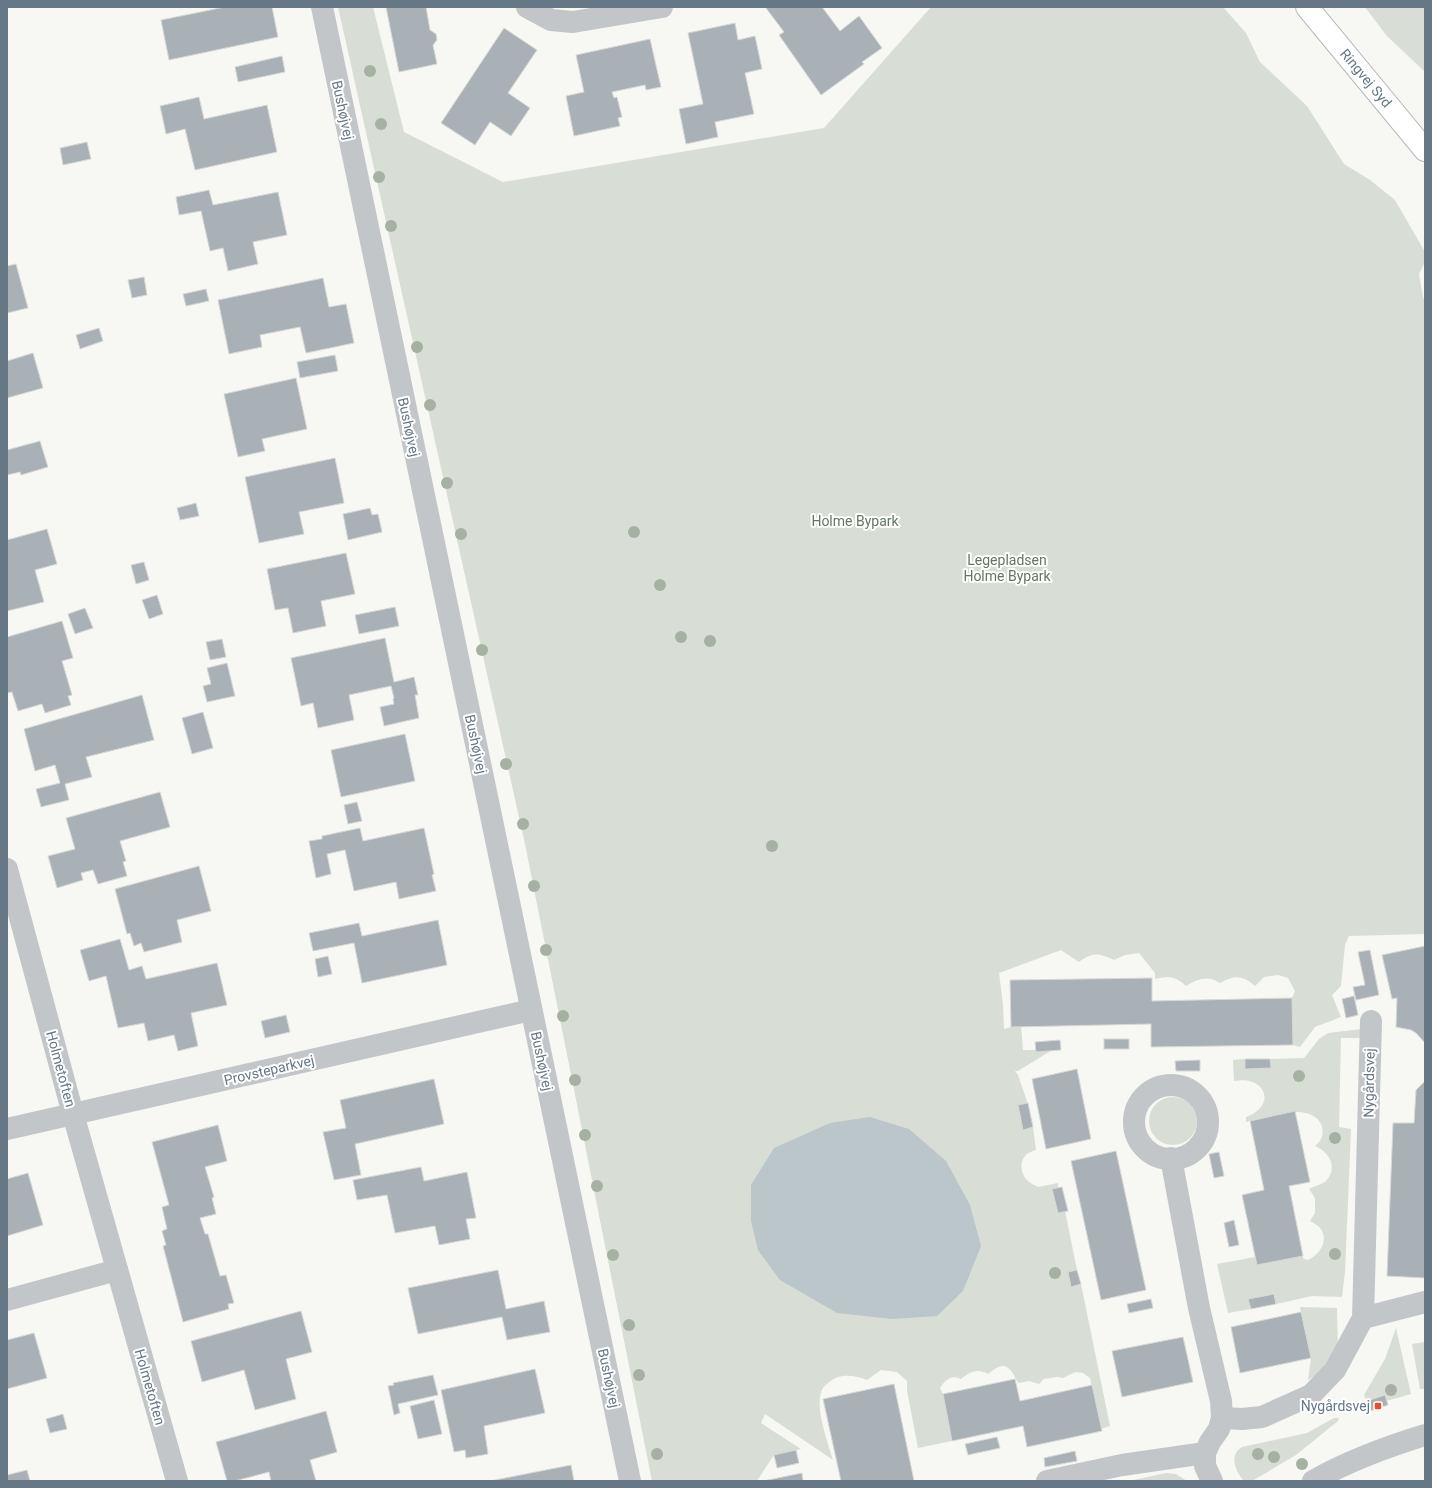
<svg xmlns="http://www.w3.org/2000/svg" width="1432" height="1488" viewBox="0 0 1432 1488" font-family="Roboto,sans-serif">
	<rect width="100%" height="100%" fill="#f7f7f4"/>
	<!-- green -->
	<g fill="#d8ded5">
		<path d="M338 7H373L404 132 503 182 824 128 931 7H1223L1246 33 1260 62 1307 106 1344 164 1370 180 1395 200 1425 252V262L1419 274 1423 297 1425 302V934L1349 936 1345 945 1341 986 1332 995 1341 1017 1315 1027 1300 1047 1293 1045 1292 998 1295 991 1288 978 1278 975 1264 977 1255 986C1242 975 1235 975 1220 983 1207 975 1198 979 1186 986 1176 976 1168 976 1155 979V973L1139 953 1125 955 1114 960C1098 953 1093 952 1079 962L1061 950 999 973 1003 1005 1004 1029 1011 1027 1021 1026 1023 1050H1052L1018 1071H1015L1018 1075 1028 1104 1018 1105 1023 1129 1033 1127 1036 1150C1033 1151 1029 1152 1027 1154 1019 1161 1020 1173 1027 1180 1030 1183 1034 1185 1038 1187L1058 1183V1188L1052 1190 1058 1213 1065 1211 1077 1270 1068 1272 1071 1287 1081 1284 1110 1426 1101 1429 1090 1378 1083 1373 1075 1372 1063 1378 1057 1377 1044 1379 1039 1384 1029 1381 1019 1383C1015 1380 1015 1376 1012 1372 1004 1360 995 1369 988 1374 977 1368 970 1372 961 1379 952 1374 945 1380 940 1388L943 1394 952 1441 918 1448 907 1391V1381L897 1372 881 1370 867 1380C856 1376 842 1373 832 1380 829 1382 825 1385 823 1388 813 1403 828 1443 833 1460L765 1414 761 1423 801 1449 774 1455 757 1481H652L525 844Z"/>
		<path d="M1365 7H1425V72L1386 35Z"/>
		<path d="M1362 1029 1361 1038H1341L1339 1127 1351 1129 1345 1272 1342 1297 1312 1296 1276 1304 1273 1294 1249 1299 1251 1309 1228 1313 1217 1264 1255 1257 1257 1265 1303 1256V1258L1307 1260C1319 1256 1330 1240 1320 1228 1318 1225 1313 1223 1310 1221L1315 1213V1198L1309 1189C1314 1186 1321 1185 1326 1181 1338 1168 1330 1152 1315 1146 1321 1141 1324 1135 1322 1127 1319 1115 1306 1112 1295 1112 1290 1111 1284 1114 1280 1115 1269 1117 1257 1118 1246 1122V1117C1278 1105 1265 1075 1234 1081L1233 1060 1245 1059V1069L1270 1068V1059L1304 1058 1319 1039 1328 1033Z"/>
		<circle cx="1173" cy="1121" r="24"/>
		<path d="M1300 1307 1337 1308 1338 1349 1318 1374 1308 1380 1311 1358Z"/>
		<path d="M1396 1328 1411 1394 1386 1401 1384 1395 1367 1401 1364 1395 1385 1359Z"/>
		<path d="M1425 1342V1389H1420L1412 1344Z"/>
		<path d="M1334 1418H1339L1338 1421 1296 1455 1252 1481H1244C1236 1472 1228 1455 1242 1447L1307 1433Z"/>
		<path d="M1166 1473 1176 1474 1187 1481H1129Z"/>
	</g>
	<!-- water -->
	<path fill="#bac6ca" d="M870 1117 909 1129 946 1161 970 1205 981 1246 963 1291 937 1316 892 1319 837 1313 780 1280 758 1250 751 1221V1185L774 1148 830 1123Z"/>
	<!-- building -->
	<g fill="#a9b1b7" stroke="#d8d8d6">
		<path d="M225 7H272L278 37 169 60 161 20Z"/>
		<path d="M386 7H426L430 30 436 34 437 40 433 45 437 64 399 72Z"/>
		<path d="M768 7H822L840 31 859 16 882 48 862 62 864 64 821 95 779 35 784 32 766 8Z"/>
		<path d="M735 23 738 40 755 36 762 69 745 73 754 114 715 122 718 137 686 144 679 109 703 104 688 33Z"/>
		<path d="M504 28 537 50 508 93 530 108 511 136 490 122 475 145 441 123Z"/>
		<path d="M650 39 661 87 646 90 645 85 612 92 614 98 617 97 622 117 618 118 620 126 574 136 566 96 584 92 576 55Z"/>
		<path d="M282 56 285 72 238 82 235 67Z"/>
		<path d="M199 97 204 119 267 105 277 152 195 170 185 129 166 134 160 106Z"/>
		<path d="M87 142 91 159 63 165 60 148Z"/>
		<path d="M209 190 213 205 278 192 287 235 253 242 258 264 228 271 223 248 210 251 201 211 179 215 176 197Z"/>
		<path d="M16 264 28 308 7 313V266Z"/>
		<path d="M144 277 147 295 132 298 128 280Z"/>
		<path d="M323 278 329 307 346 304 354 343 306 353 300 327 260 335 262 347 229 354 218 300Z"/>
		<path d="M206 289 209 301 186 306 183 294Z"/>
		<path d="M99 328 103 341 80 349 76 335Z"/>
		<path d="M33 353 43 388 7 398V361Z"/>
		<path d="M335 355 338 371 300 378 297 362Z"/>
		<path d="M296 378 307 429 262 439 265 451 238 457 224 394Z"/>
		<path d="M40 441 48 467 21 475 20 472 7 475V450Z"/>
		<path d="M335 458 344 503 299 512 304 534 259 543 245 477Z"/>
		<path d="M196 503 199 516 180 520 177 508Z"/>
		<path d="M370 508 372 515 378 514 382 532 348 540 343 514Z"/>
		<path d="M47 529 57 564 35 570 44 602 7 611V540Z"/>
		<path d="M346 553 355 594 321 601 326 626 293 633 288 608 275 610 267 569Z"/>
		<path d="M144 562 149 580 136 584 131 565Z"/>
		<path d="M157 595 163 614 149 619 142 600Z"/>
		<path d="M395 607 399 626 359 634 355 615Z"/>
		<path d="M85 608 93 628 75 634 68 614Z"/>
		<path d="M62 621 73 658 62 661 72 695 68 696 71 705 45 713 42 704 18 711 12 692 7 693V637Z"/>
		<path d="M385 638 394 682 414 677 418 695H415L419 718 384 726 380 707 394 704 393 699 394 698 391 686 349 695 354 720 318 728 313 703 301 706 291 658Z"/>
		<path d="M222 639 226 657 210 660 206 642Z"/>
		<path d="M227 663 235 696 207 702 203 686 211 684 207 668Z"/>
		<path d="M142 695 154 740 86 757 92 777 65 784 69 800 41 807 36 789 60 783 55 765 35 771 24 729Z"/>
		<path d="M203 712 213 748 192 754 182 718Z"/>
		<path d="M405 734 415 781 341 797 331 750Z"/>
		<path d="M160 792 170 827 120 841 126 861 123 862 127 876 98 884 93 870 81 873 83 880 57 888 48 856 75 849 66 818Z"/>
		<path d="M357 802 362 821 348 824 344 805Z"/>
		<path d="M360 828 363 841 424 828 434 874 432 875 436 891 399 899 396 882 354 891 345 850 327 854 331 874 316 878 309 841 322 839V836Z"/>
		<path d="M199 866 211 911 177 920 182 942 144 952 141 943 134 946 130 933 127 934 115 889Z"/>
		<path d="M438 920 447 965 362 983 354 943 313 951 309 933 359 923 362 936Z"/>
		<path d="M120 939 129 970 142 966 146 979 217 963 227 1005 191 1013 198 1046 178 1051 174 1035 148 1041 144 1023 118 1028 106 976 89 981 80 950Z"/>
		<path d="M1425 946V1043L1416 1033 1411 1030 1396 1027 1397 998 1392 999 1382 955Z"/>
		<path d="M1370 950 1379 995 1356 1000 1353 987 1365 985 1358 952Z"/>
		<path d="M328 956 332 974 318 977 315 959Z"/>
		<path d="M1152 978V1001L1292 998 1293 1045 1151 1047V1024L1011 1027 1010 980Z"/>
		<path d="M1354 996 1358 1015 1346 1018 1342 999Z"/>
		<path d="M286 1015 290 1032 265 1038 261 1021Z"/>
		<rect x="1104" y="1039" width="25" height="10"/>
		<path d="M1060 1040 1061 1050 1036 1052 1035 1042Z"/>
		<path d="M1245 1059H1270L1271 1068 1245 1069Z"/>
		<path d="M1200 1060V1071H1176L1175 1061Z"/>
		<path d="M1077 1069 1091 1139 1046 1149 1032 1079Z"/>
		<path d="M434 1079 444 1124 355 1144 361 1175 334 1180 323 1132 346 1128 340 1100Z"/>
		<path d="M1425 1081V1278L1387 1276 1393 1123H1414L1416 1090Z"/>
		<path d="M1028 1103 1033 1127 1023 1130 1018 1105Z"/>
		<path d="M1295 1111 1310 1182 1289 1186 1303 1256 1257 1265 1242 1195 1264 1190 1250 1121Z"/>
		<path d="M218 1125 227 1161 205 1167 214 1197 212 1198 216 1214 200 1218 205 1234H208L220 1276 226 1275 234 1303 228 1304 229 1309 183 1322 163 1246 166 1245 162 1231 167 1229 162 1207 169 1205 152 1142Z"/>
		<path d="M1116 1151 1146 1290 1101 1300 1071 1161Z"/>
		<path d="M1219 1152 1224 1176 1214 1178 1209 1154Z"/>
		<path d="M421 1167 424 1181 467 1172 476 1218 466 1219 470 1239 439 1245 435 1226 395 1233 387 1195 357 1200 353 1180Z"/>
		<path d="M28 1173 43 1225 7 1236V1179Z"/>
		<path d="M1062 1187 1068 1211 1058 1213 1052 1189Z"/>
		<path d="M1234 1220 1239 1245 1229 1247 1224 1223Z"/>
		<path d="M498 1270 506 1309 544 1301 550 1332 507 1340 502 1317 418 1334 408 1288Z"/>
		<path d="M1077 1270 1081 1284 1071 1287 1068 1272Z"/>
		<path d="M1274 1294 1276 1304 1251 1309 1248 1299Z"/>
		<path d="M1151 1299 1153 1308 1129 1313 1127 1304Z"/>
		<path d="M301 1311 312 1352 286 1359 296 1399 255 1410 244 1370 202 1382 191 1341Z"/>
		<path d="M1301 1312 1311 1358 1240 1373 1231 1327Z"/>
		<path d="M34 1333 47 1378 7 1389V1340Z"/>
		<path d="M1183 1337 1193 1382 1122 1397 1112 1351Z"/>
		<path d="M535 1369 545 1413 484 1426 488 1454 466 1458 465 1450 454 1452 441 1390Z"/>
		<path d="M433 1375 438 1395 398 1404 400 1413 394 1415 388 1386 394 1385 393 1383Z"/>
		<path d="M1015 1379 1020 1401 1092 1385 1102 1431 1027 1447 1023 1426 952 1441 943 1394Z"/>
		<path d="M894 1384 914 1481H841L823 1399Z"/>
		<path d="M1385 1395 1388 1405 1370 1411 1367 1401Z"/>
		<path d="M434 1400 442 1434 418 1439 410 1406Z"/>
		<path d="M326 1411 337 1452 310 1460 316 1481H271L269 1472 235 1481H227L216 1442Z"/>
		<path d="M63 1414 67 1429 50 1433 46 1419Z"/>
		<path d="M997 1437 1000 1448 968 1455 965 1444Z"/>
		<path d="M796 1450 799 1463 777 1468 774 1455Z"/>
		<path d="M1075 1451 1077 1461 1045 1467 1044 1458Z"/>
		<path d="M571 1465 574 1481H490Z"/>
		<path d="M27 1470 30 1481H7V1475Z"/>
		<path d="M802 1473 803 1481H763Z"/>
	</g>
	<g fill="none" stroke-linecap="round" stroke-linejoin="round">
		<defs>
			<path id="major" d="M1307 7 1425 150"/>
		</defs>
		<!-- major casing -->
		<use href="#major" stroke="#b5babd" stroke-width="24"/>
		<!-- minor -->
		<g stroke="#c2c6c9" stroke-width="22">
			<path d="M322 7 630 1481"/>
			<path d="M527 7 551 20 573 22 662 7"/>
			<path d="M7 869 73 1114 177 1481"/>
			<circle cx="1171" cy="1122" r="37"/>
			<path d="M7 1129 531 1010"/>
			<path d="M1171 1158 1199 1308 1221 1401 1222 1418 1219 1429 1210 1442 1205 1453V1466L1212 1481"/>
			<path d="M7 1300 117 1270"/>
			<path d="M1363 1318 1425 1302"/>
			<path d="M1222 1418 1242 1419 1262 1417 1311 1395 1335 1370 1363 1318 1371 1021"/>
			<path d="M1047 1481 1122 1465 1205 1453"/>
			<path d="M1313 1481C1348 1461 1386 1447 1425 1435"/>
		</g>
		<!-- major -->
		<use href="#major" stroke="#fff" stroke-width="22"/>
	</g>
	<!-- trees -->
	<g fill="#a7b1a3">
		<circle cx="370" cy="71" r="6"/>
		<circle cx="381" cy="124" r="6"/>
		<circle cx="379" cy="177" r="6"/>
		<circle cx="391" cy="226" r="6"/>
		<circle cx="417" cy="347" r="6"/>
		<circle cx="430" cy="405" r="6"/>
		<circle cx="447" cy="483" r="6"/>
		<circle cx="634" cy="532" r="6"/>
		<circle cx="461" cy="534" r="6"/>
		<circle cx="660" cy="585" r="6"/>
		<circle cx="681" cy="637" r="6"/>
		<circle cx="710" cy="641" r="6"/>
		<circle cx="482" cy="650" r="6"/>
		<circle cx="506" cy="764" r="6"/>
		<circle cx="523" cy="824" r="6"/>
		<circle cx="772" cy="846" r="6"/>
		<circle cx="534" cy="886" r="6"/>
		<circle cx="546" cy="950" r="6"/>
		<circle cx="563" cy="1016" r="6"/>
		<circle cx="1299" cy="1076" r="6"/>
		<circle cx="575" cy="1080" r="6"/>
		<circle cx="585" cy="1135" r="6"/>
		<circle cx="1335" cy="1138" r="6"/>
		<circle cx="597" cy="1186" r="6"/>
		<circle cx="1335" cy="1254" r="6"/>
		<circle cx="613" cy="1255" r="6"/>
		<circle cx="1055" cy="1273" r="6"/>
		<circle cx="629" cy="1325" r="6"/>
		<circle cx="639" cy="1375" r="6"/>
		<circle cx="1391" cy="1390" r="6"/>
		<circle cx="657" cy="1454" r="6"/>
		<circle cx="1258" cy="1454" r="6"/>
		<circle cx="1274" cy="1457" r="6"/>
		<circle cx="1302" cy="1464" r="6"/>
	</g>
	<!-- markers -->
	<rect fill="#e25228" stroke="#fff" stroke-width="1.5" x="1374" y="1402" width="8" height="8" rx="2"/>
	<g text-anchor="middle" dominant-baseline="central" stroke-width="4" stroke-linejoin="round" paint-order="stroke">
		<!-- street labels -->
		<g font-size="14" fill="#667785" stroke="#fff">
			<text transform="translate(1366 78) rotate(50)">Ringvej Syd</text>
			<text transform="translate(343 110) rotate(78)">Bushøjvej</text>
			<text transform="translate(409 427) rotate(78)">Bushøjvej</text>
			<text transform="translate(476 744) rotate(78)">Bushøjvej</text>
			<text transform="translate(542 1061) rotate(78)">Bushøjvej</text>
			<text transform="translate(61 1069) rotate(75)">Holmetoften</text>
			<text transform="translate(269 1070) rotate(-13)">Provsteparkvej</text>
			<text transform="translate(1369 1083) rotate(-89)">Nygårdsvej</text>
			<text transform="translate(609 1378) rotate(78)">Bushøjvej</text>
			<text transform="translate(150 1387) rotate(74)">Holmetoften</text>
		</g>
		<!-- park labels -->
		<g font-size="14" fill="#667761" stroke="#fff">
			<text x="855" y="521">Holme Bypark</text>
			<text x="1007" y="560">Legepladsen<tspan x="1007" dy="16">Holme Bypark</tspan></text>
		</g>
		<!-- poi labels -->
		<g font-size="14" fill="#667785" stroke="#fff" text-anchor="end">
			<text x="1370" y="1406">Nygårdsvej</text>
		</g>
	</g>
	<!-- border -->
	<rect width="1432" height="1488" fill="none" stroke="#667785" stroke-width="16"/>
</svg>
